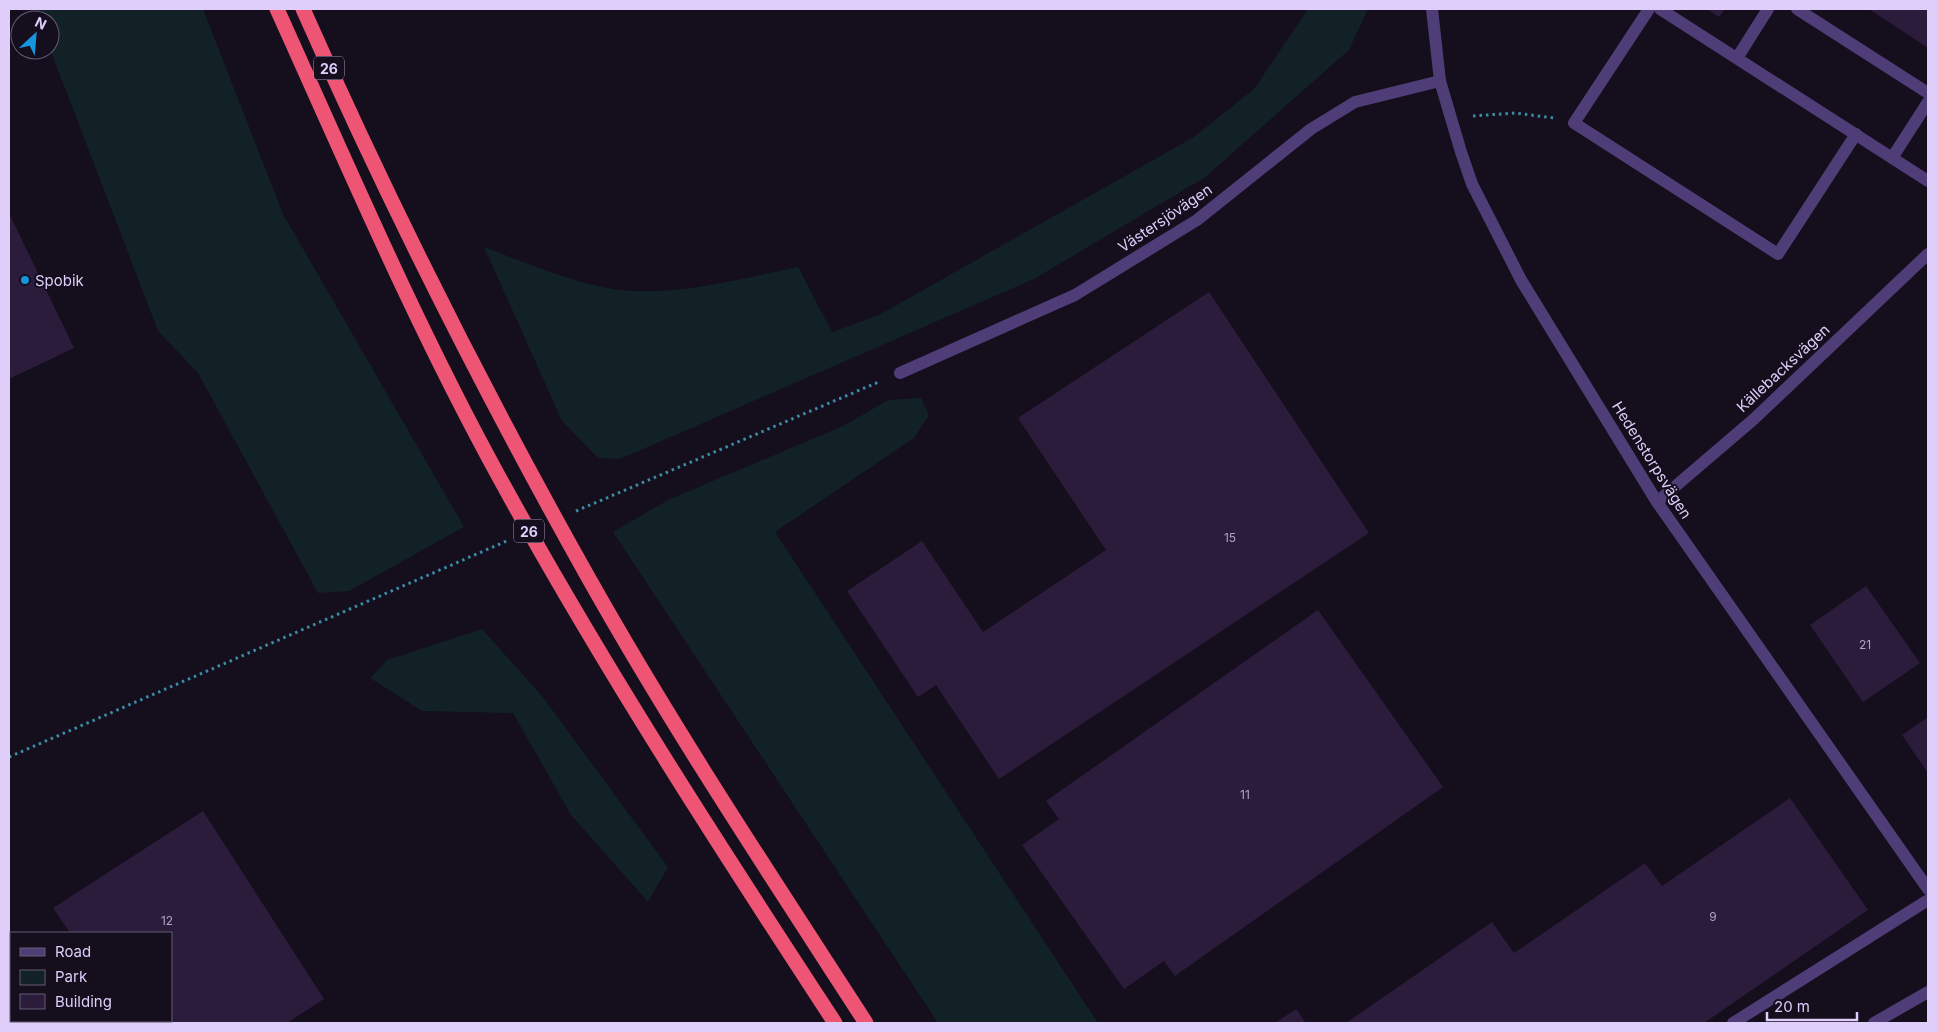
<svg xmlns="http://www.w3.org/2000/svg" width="1937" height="1032" viewBox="0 0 1937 1032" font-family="Inter,sans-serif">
	<rect width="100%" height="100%" fill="#140e1d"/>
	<!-- green -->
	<g fill="#112126">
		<path d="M34 9H203L283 214 464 527 349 591 318 593 198 373 158 331 50 49V20H39Z"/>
		<path d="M1308 9H1368L1349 50 1204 178 1034 279 620 459 598 458 562 421 484 247C530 264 588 290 637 291 691 293 745 278 798 267L832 332 879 315 1194 137 1254 89Z"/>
		<path d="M921 398 929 415 914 438 775 532 1098 1023H938L613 532 668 500 845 425 888 400Z"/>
		<path d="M482 629 542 696 668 867 648 902 571 815 513 713 422 711 370 678 387 660Z"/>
	</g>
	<!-- building -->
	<g fill="#2b1c3c">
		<path d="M1707 9H1725L1719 17Z"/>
		<path d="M1869 9H1928V48Z"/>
		<path d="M9 213 74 348 9 379Z"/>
		<path d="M1209 292 1369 533 999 779 936 685 918 697 847 591 922 541 983 632 1106 550 1018 418Z"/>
		<path d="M1866 586 1920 663 1863 702 1810 625Z"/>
		<path d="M1318 610 1443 787 1175 976 1164 961 1124 989 1022 845 1059 819 1046 801Z"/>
		<path d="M1928 717V773L1902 735Z"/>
		<path d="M1790 798 1868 910 1704 1023H1346L1492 922 1514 953 1645 863 1662 886Z"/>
		<path d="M203 811 324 999 287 1023H128L126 1021H171V933H70L53 908Z"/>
		<path d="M1296 1009 1306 1023H1275Z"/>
	</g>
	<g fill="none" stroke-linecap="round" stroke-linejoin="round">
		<!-- path -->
		<g stroke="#398da4" stroke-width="3" stroke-dasharray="2.5 4" stroke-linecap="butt">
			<path d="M1473 116 1515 113 1554 118"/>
			<path d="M576 511 881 381"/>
			<path d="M9 757 509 540"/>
		</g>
		<!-- minor -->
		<g stroke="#4f3d77" stroke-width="12">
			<path d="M1432 9 1440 81 1461 152 1472 184 1521 280 1657 502 1928 889"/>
			<path d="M1649 9 1574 123 1778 254 1856 134"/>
			<path d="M1660 9 1928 181"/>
			<path d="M1797 9 1928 93"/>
			<path d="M1737 58 1768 9"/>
			<path d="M1892 158 1928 102"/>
			<path d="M900 373 1075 295 1197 220 1311 129 1355 102 1440 81"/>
			<path d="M1657 502 1754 419 1928 254"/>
			<path d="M1733 1023 1928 900"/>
			<path d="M1874 1023 1928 992"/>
		</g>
		<!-- highway -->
		<g stroke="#ee5575" stroke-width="15">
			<path d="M277 9C348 166 416 326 499 477 602 665 718 844 835 1023"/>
			<path d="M303 9C389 203 484 392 588 577 674 730 771 876 866 1023"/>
		</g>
	</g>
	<!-- markers -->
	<circle fill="#1694de" stroke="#140e1d" stroke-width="2" cx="25" cy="280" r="5"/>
	<g text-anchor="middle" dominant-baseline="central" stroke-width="4" stroke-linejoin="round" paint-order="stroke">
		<!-- number labels -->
		<g font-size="12" fill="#b2a2ca">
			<text x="1230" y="537">15</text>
			<text x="1865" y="644">21</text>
			<text x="1245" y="794">11</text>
			<text x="1713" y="916">9</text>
			<text x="167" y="920">12</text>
		</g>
		<!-- shield labels -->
		<g fill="#140e1d" stroke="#a294b8" stroke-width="1">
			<rect x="314" y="56.5" width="30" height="23" rx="4"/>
			<rect x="514" y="519.5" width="30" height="23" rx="4"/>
		</g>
		<g font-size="14" font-weight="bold" fill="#dfcefa">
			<text x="329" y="68">26</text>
			<text x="529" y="531">26</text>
		</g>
		<!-- street labels -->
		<g font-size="15" fill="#dfcefa" stroke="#140e1d">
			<text transform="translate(1165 218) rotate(-34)">Västersjövägen</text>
			<text transform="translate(1783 368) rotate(-43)">Källebacksvägen</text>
			<text transform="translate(1652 460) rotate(58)">Hedenstorpsvägen</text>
		</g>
		<!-- poi labels -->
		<g font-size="15" fill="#dfcefa" stroke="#140e1d" text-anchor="start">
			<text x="35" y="280">Spobik</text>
		</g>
	</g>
	<!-- border -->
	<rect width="1937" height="1032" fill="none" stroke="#dfcefa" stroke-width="20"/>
	<!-- legend -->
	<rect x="10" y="932" width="162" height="90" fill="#140e1d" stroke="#655b75"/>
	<rect x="20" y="948" width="25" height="8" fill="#4f3d77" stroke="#655b75"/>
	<text x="55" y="957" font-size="15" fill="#dfcefa">Road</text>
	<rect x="20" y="970" width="25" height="15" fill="#112126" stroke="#655b75"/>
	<text x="55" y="982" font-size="15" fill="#dfcefa">Park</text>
	<rect x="20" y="994" width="25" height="15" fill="#2b1c3c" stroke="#655b75"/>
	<text x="55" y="1007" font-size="15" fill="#dfcefa">Building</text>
	<!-- north arrow -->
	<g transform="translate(35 35) rotate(26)"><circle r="24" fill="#140e1d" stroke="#655b75"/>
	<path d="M0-4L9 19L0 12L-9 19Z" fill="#1694de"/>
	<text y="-8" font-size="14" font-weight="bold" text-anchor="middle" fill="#dfcefa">N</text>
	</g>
	<!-- scale -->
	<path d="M1767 1012v8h90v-8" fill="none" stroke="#dfcefa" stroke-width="2.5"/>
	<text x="1774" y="1012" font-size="15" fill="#dfcefa" stroke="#140e1d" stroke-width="4" paint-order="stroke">20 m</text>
</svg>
